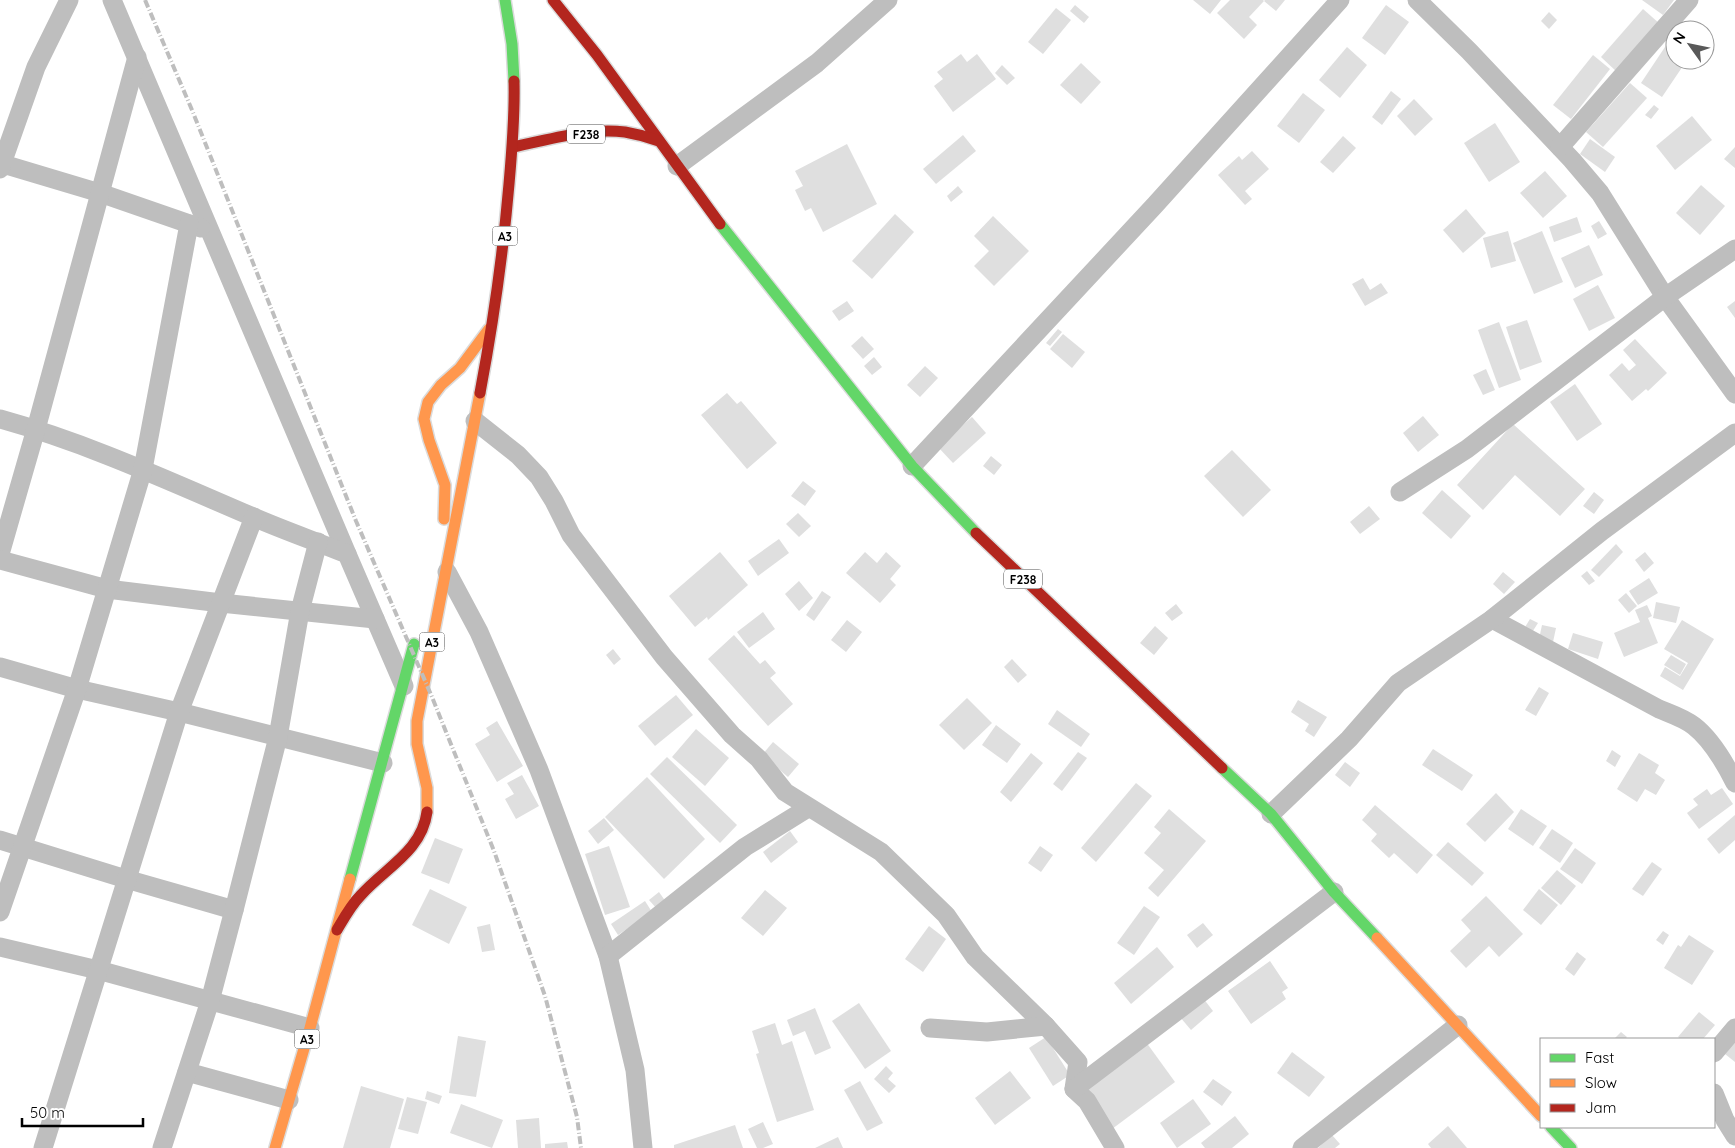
<svg xmlns="http://www.w3.org/2000/svg" width="1735" height="1148" viewBox="0 0 1735 1148" font-family="Quicksand,sans-serif">
	<rect width="100%" height="100%" fill="#fff"/>
	<!-- building -->
	<g fill="#dfdfdf">
		<path d="M1193 0H1221L1210 14Z"/>
		<path d="M1230 0H1263L1264 1 1249 17 1257 25 1244 39 1217 13Z"/>
		<path d="M1265 0H1285L1276 11 1264 1Z"/>
		<path d="M1642 0H1674L1663 15Z"/>
		<path d="M1075 5 1089 17 1084 23 1070 11Z"/>
		<path d="M1386 5 1409 22 1385 55 1362 38Z"/>
		<path d="M1056 8 1071 20 1043 54 1028 42Z"/>
		<path d="M1643 9 1660 24 1618 73 1601 57Z"/>
		<path d="M1549 12 1557 20 1549 29 1541 21Z"/>
		<path d="M1671 38 1675 41V60H1687L1662 97 1641 83Z"/>
		<path d="M1347 47 1367 65 1340 98 1319 80Z"/>
		<path d="M961 54 967 62 977 54 996 79 953 112 934 86 943 79 937 72Z"/>
		<path d="M1593 55 1610 69 1571 119 1553 105Z"/>
		<path d="M1081 63 1101 82 1081 104 1060 85Z"/>
		<path d="M1002 65 1015 78 1007 85 995 73Z"/>
		<path d="M1630 83 1647 98 1603 147 1586 132Z"/>
		<path d="M1391 91 1401 99 1382 125 1372 117Z"/>
		<path d="M1303 93 1325 110 1299 143 1277 126Z"/>
		<path d="M1414 99 1433 119 1415 136 1397 116Z"/>
		<path d="M1654 105 1659 109 1651 119 1645 115Z"/>
		<path d="M1692 116 1712 140 1675 170 1656 146Z"/>
		<path d="M1495 123 1520 162 1489 182 1464 143Z"/>
		<path d="M963 135 976 151 936 184 923 169Z"/>
		<path d="M1343 136 1356 148 1333 173 1320 162Z"/>
		<path d="M1590 139 1615 157 1605 172 1580 154Z"/>
		<path d="M847 144 877 204 823 232 811 208 805 211 795 190 803 186 795 171Z"/>
		<path d="M1735 147V168L1724 159Z"/>
		<path d="M1252 151 1269 169 1245 191 1252 199 1245 205 1218 175 1239 156 1242 160Z"/>
		<path d="M1545 171 1567 196 1543 218 1520 193Z"/>
		<path d="M1701 185 1725 206 1700 235 1676 213Z"/>
		<path d="M958 186 963 192 951 202 947 196Z"/>
		<path d="M1466 209 1486 233 1463 253 1443 230Z"/>
		<path d="M895 214 914 232 872 279 852 261Z"/>
		<path d="M993 216 1029 251 994 286 974 266 989 251 974 236Z"/>
		<path d="M1577 217 1582 232 1554 242 1549 227Z"/>
		<path d="M1599 221 1607 234 1598 239 1591 226Z"/>
		<path d="M1508 231 1516 261 1491 268 1483 238Z"/>
		<path d="M1542 231 1563 282 1534 294 1513 243Z"/>
		<path d="M1589 245 1603 275 1575 288 1561 258Z"/>
		<path d="M1363 278 1370 290 1381 283 1388 293 1365 306 1352 284Z"/>
		<path d="M1598 285 1615 318 1589 331 1573 299Z"/>
		<path d="M847 301 854 311 839 321 832 311Z"/>
		<path d="M1735 301V318L1727 307Z"/>
		<path d="M1527 320 1542 362 1520 370 1506 327Z"/>
		<path d="M1499 322 1521 380 1499 388 1478 330Z"/>
		<path d="M1058 329 1062 332 1050 346 1046 343Z"/>
		<path d="M1063 334 1085 352 1072 368 1050 349Z"/>
		<path d="M862 336 874 349 863 359 851 346Z"/>
		<path d="M1635 339 1667 373 1648 391 1646 389 1632 401 1609 375 1622 363 1629 371 1636 365 1623 350Z"/>
		<path d="M874 357 882 367 872 375 864 366Z"/>
		<path d="M925 366 938 378 920 397 907 385Z"/>
		<path d="M1486 369 1495 390 1483 395 1473 375Z"/>
		<path d="M1575 384 1602 424 1577 441 1550 402Z"/>
		<path d="M727 393 737 404 741 401 777 443 747 469 701 415Z"/>
		<path d="M1423 416 1439 435 1418 452 1403 433Z"/>
		<path d="M972 417 986 433 953 463 938 447Z"/>
		<path d="M1513 424 1585 489 1560 516 1515 475 1483 510 1457 485Z"/>
		<path d="M1232 450 1271 490 1243 517 1204 476Z"/>
		<path d="M991 456 1002 465 994 475 983 466Z"/>
		<path d="M803 481 816 491 805 506 791 496Z"/>
		<path d="M1442 490 1471 516 1451 539 1422 513Z"/>
		<path d="M1594 492 1604 500 1594 514 1583 506Z"/>
		<path d="M1369 506 1380 519 1360 534 1350 522Z"/>
		<path d="M798 513 811 526 799 537 786 524Z"/>
		<path d="M779 539 789 553 758 576 748 561Z"/>
		<path d="M1616 544 1623 552 1599 577 1591 570Z"/>
		<path d="M720 552 748 585 708 620 707 617 695 627 669 596Z"/>
		<path d="M865 552 877 563 886 552 901 566 890 579 896 585 880 603 846 573Z"/>
		<path d="M1645 552 1654 563 1644 572 1635 560Z"/>
		<path d="M1587 571 1595 581 1589 585 1581 576Z"/>
		<path d="M1503 572 1515 582 1504 594 1493 584Z"/>
		<path d="M1649 578 1658 593 1638 605 1629 591Z"/>
		<path d="M799 581 813 598 799 611 785 594Z"/>
		<path d="M822 591 831 597 814 621 806 615Z"/>
		<path d="M1626 593 1637 606 1629 613 1618 600Z"/>
		<path d="M1656 602 1680 607 1676 623 1653 618Z"/>
		<path d="M1176 604 1183 613 1172 621 1165 613Z"/>
		<path d="M1647 605 1652 616 1648 618 1658 643 1624 657 1614 633 1640 622 1635 610Z"/>
		<path d="M763 612 775 629 749 648 737 632Z"/>
		<path d="M1530 619 1538 623 1529 637 1522 632Z"/>
		<path d="M847 620 862 632 846 652 831 640Z"/>
		<path d="M1682 620 1714 639 1683 690 1660 676 1665 667 1680 676 1688 663 1664 649Z"/>
		<path d="M1542 625 1556 628 1553 642 1539 639Z"/>
		<path d="M1155 626 1168 638 1154 655 1140 643Z"/>
		<path d="M1573 633 1603 642 1598 659 1568 649Z"/>
		<path d="M734 635 760 664 765 660 776 673 770 678 793 704 768 726 708 659Z"/>
		<path d="M613 649 621 659 614 665 606 655Z"/>
		<path d="M1671 655 1686 664 1680 675 1664 665Z"/>
		<path d="M1012 659 1027 675 1018 683 1004 667Z"/>
		<path d="M1539 687 1549 693 1536 716 1525 710Z"/>
		<path d="M676 695 693 715 655 746 638 726Z"/>
		<path d="M967 698 992 723 964 750 939 725Z"/>
		<path d="M1298 700 1327 717 1314 737 1305 731 1309 724 1291 712Z"/>
		<path d="M1057 710 1090 734 1081 747 1048 724Z"/>
		<path d="M497 721 523 766 497 782 475 744 490 735 486 728Z"/>
		<path d="M996 725 1021 744 1007 763 982 745Z"/>
		<path d="M696 729 729 758 705 786 672 757Z"/>
		<path d="M773 742 799 764 788 777 762 755Z"/>
		<path d="M1433 749 1473 775 1462 791 1422 765Z"/>
		<path d="M1612 750 1621 756 1615 767 1606 761Z"/>
		<path d="M1078 752 1087 758 1062 791 1053 784Z"/>
		<path d="M1031 753 1043 763 1011 802 1000 792Z"/>
		<path d="M1639 753 1659 765 1655 773 1665 780 1656 795 1645 789 1637 802 1617 789Z"/>
		<path d="M667 757 737 825 720 843 650 774Z"/>
		<path d="M1345 762 1360 773 1350 787 1335 775Z"/>
		<path d="M522 775 539 806 516 819 505 799 514 794 507 783Z"/>
		<path d="M647 777 705 839 664 879 605 817Z"/>
		<path d="M1136 783 1152 796 1096 862 1081 848Z"/>
		<path d="M1722 788 1733 804 1699 829 1687 813 1698 805 1693 799 1707 789 1711 795Z"/>
		<path d="M1496 793 1514 812 1485 842 1466 824Z"/>
		<path d="M1375 805 1433 855 1417 874 1394 853 1389 858 1371 841 1377 834 1362 820Z"/>
		<path d="M1169 809 1206 841 1158 897 1148 888 1164 870 1144 853 1161 833 1154 827Z"/>
		<path d="M1521 809 1547 826 1533 846 1508 829Z"/>
		<path d="M1735 815V840L1719 854 1707 839Z"/>
		<path d="M604 818 614 830 598 844 588 831Z"/>
		<path d="M1552 829 1573 843 1560 863 1539 848Z"/>
		<path d="M790 831 798 842 771 863 763 852Z"/>
		<path d="M435 838 463 849 449 884 421 873Z"/>
		<path d="M1448 842 1484 873 1472 886 1436 855Z"/>
		<path d="M609 846 630 907 605 915 585 854Z"/>
		<path d="M1040 846 1053 855 1041 872 1028 863Z"/>
		<path d="M1575 848 1596 863 1582 884 1560 869Z"/>
		<path d="M1652 862 1662 869 1643 896 1632 889Z"/>
		<path d="M1557 870 1576 886 1561 905 1541 888Z"/>
		<path d="M430 889 467 907 449 944 412 925Z"/>
		<path d="M1539 889 1558 905 1541 925 1523 910Z"/>
		<path d="M765 890 787 908 763 936 741 918Z"/>
		<path d="M659 892 666 902 657 909 649 900Z"/>
		<path d="M1486 896 1523 934 1499 957 1489 946 1466 968 1450 951 1471 931 1461 920Z"/>
		<path d="M645 901 652 912 618 935 611 924Z"/>
		<path d="M1144 906 1160 917 1134 955 1117 943Z"/>
		<path d="M1203 923 1213 935 1197 948 1187 935Z"/>
		<path d="M490 924 495 950 482 952 477 927Z"/>
		<path d="M929 926 946 939 923 972 905 959Z"/>
		<path d="M1663 931 1669 935 1663 945 1656 940Z"/>
		<path d="M1689 935 1714 951 1692 985 1664 968 1678 945 1681 947Z"/>
		<path d="M1157 947 1174 967 1131 1004 1114 983Z"/>
		<path d="M1577 952 1586 959 1574 976 1565 969Z"/>
		<path d="M1270 961 1288 988 1282 992 1286 999 1251 1024 1228 991Z"/>
		<path d="M1203 998 1213 1011 1191 1030 1180 1017Z"/>
		<path d="M859 1003 891 1051 865 1069 832 1021Z"/>
		<path d="M815 1008 831 1048 815 1055 805 1031 793 1036 787 1020Z"/>
		<path d="M1699 1012 1715 1025 1703 1039H1681L1678 1037Z"/>
		<path d="M775 1023 782 1045 792 1041 814 1110 777 1122 756 1054 759 1053 752 1031Z"/>
		<path d="M1621 1032 1627 1037 1625 1039H1614Z"/>
		<path d="M458 1036 486 1041 476 1097 449 1093Z"/>
		<path d="M1046 1037 1070 1075 1053 1086 1029 1048Z"/>
		<path d="M1735 1041V1062L1725 1054Z"/>
		<path d="M1146 1042 1175 1082 1112 1129 1084 1091Z"/>
		<path d="M1292 1052 1325 1077 1309 1097 1277 1073Z"/>
		<path d="M886 1066 893 1073 888 1079 896 1086 889 1093 874 1079Z"/>
		<path d="M1010 1071 1031 1098 995 1125 975 1098Z"/>
		<path d="M1213 1079 1232 1092 1222 1106 1203 1092Z"/>
		<path d="M860 1081 883 1123 867 1131 844 1090Z"/>
		<path d="M361 1086 404 1099 390 1148H343Z"/>
		<path d="M427 1091 442 1096 439 1104 425 1099Z"/>
		<path d="M407 1097 427 1102 418 1134 398 1129Z"/>
		<path d="M1193 1099 1211 1124 1177 1148 1160 1123Z"/>
		<path d="M461 1104 503 1120 492 1148 450 1133Z"/>
		<path d="M1235 1116 1249 1134 1232 1148H1205L1201 1143Z"/>
		<path d="M539 1118 541 1148H518L516 1120Z"/>
		<path d="M763 1122 773 1144 763 1148H757L748 1129Z"/>
		<path d="M735 1125 743 1148H674V1145Z"/>
		<path d="M1448 1126 1467 1148H1431L1428 1144Z"/>
		<path d="M1332 1135 1340 1144 1335 1148H1318Z"/>
		<path d="M838 1137 843 1148H815Z"/>
		<path d="M567 1142 568 1148H545V1144Z"/>
	</g>
	<g fill="none" stroke-linecap="round" stroke-linejoin="round">
		<defs>
			<g id="fast">
				<path d="M505 0 512 44 514 81"/>
				<path d="M720 224 912 466 976 533"/>
				<path d="M1222 768 1271 814 1334 892 1377 938"/>
				<path d="M350 879 414 644"/>
				<path d="M1551 1127 1571 1148"/>
			</g>
			<g id="slow">
				<path d="M444 519 445 485 429 440 424 419 428 402 441 385 460 368 489 329"/>
				<path d="M427 812V788L417 744V721L480 393"/>
				<path d="M1377 938 1541 1116"/>
				<path d="M275 1148 310 1028 350 879"/>
			</g>
			<g id="jam">
				<path d="M553 0 597 55 720 224"/>
				<path d="M513 147C549 140 588 127 625 132 637 134 648 137 659 141"/>
				<path d="M480 393C493 324 503 254 509 184 512 150 515 116 514 81"/>
				<path d="M976 533 1222 768"/>
				<path d="M337 930C344 918 351 905 361 895 385 868 422 851 427 812"/>
			</g>
		</defs>
		<!-- fast casing -->
		<use href="#fast" stroke="#dbdbdb" stroke-width="14"/>
		<!-- slow casing -->
		<use href="#slow" stroke="#dbdbdb" stroke-width="14"/>
		<!-- jam casing -->
		<use href="#jam" stroke="#dbdbdb" stroke-width="14"/>
		<!-- street -->
		<g stroke="#bebebe" stroke-width="19">
			<path d="M112 0 347 554"/>
			<path d="M1417 0 1469 51 1572 160 1600 193 1665 297 1735 394"/>
			<path d="M1560 147 1689 0"/>
			<path d="M0 163 100 193 201 228"/>
			<path d="M677 166 817 63 888 0"/>
			<path d="M0 169 36 67 69 0"/>
			<path d="M0 419C87 443 169 481 251 516 283 530 315 541 347 554L404 686"/>
			<path d="M475 421 518 455 539 477 554 501 571 535 664 657 732 735 759 759 785 792 881 852 946 915 975 957 1046 1026"/>
			<path d="M912 466 1155 205 1340 0"/>
			<path d="M1400 492 1467 449 1665 297 1735 249"/>
			<path d="M0 554 36 429 137 57"/>
			<path d="M0 560 107 589 221 603 375 619"/>
			<path d="M447 572 479 632 539 770 608 956 635 1070 643 1148"/>
			<path d="M1492 619 1659 709C1671 714 1684 718 1694 726 1712 740 1725 763 1735 783"/>
			<path d="M0 667 77 689 179 712 383 763"/>
			<path d="M1271 814 1349 739 1398 683 1492 619 1602 531 1735 433"/>
			<path d="M0 840 126 879 234 910"/>
			<path d="M0 912 77 689 143 469 189 224"/>
			<path d="M0 947 98 970 310 1028"/>
			<path d="M608 956 745 847 808 808"/>
			<path d="M930 1028 987 1032 1046 1026 1078 1062 1074 1089 1087 1101 1115 1148"/>
			<path d="M1714 1053 1735 1028"/>
			<path d="M187 1072 289 1100"/>
			<path d="M1074 1089 1334 892"/>
			<path d="M1714 1093 1725 1120 1735 1136"/>
			<path d="M43 1148 179 712 254 517"/>
			<path d="M162 1148 210 1001 234 910 278 737 300 611 318 542"/>
			<path d="M1302 1148 1458 1025"/>
		</g>
		<!-- fast -->
		<use href="#fast" stroke="#63d668" stroke-width="11"/>
		<!-- slow -->
		<use href="#slow" stroke="#ff974d" stroke-width="11"/>
		<!-- jam -->
		<use href="#jam" stroke="#b3261e" stroke-width="11"/>
		<!-- rail -->
		<path stroke="#bebebe" stroke-width="4" stroke-dasharray="8 2.5 1 2.5" stroke-linecap="butt" d="M145 0 192 110 356 521 432 697 494 851 545 996 577 1117 581 1148"/>
	</g>
	<g text-anchor="middle" dominant-baseline="central" stroke-width="5" stroke-linejoin="round" paint-order="stroke">
		<!-- shield labels -->
		<g fill="#fff" stroke="#4c4c4c" stroke-width="1">
			<rect x="567" y="124.5" width="38" height="19" rx="4"/>
			<rect x="492.5" y="226.5" width="25" height="19" rx="4"/>
			<rect x="1004" y="569.5" width="38" height="19" rx="4"/>
			<rect x="419.5" y="632.5" width="25" height="19" rx="4"/>
			<rect x="294.5" y="1029.5" width="25" height="19" rx="4"/>
		</g>
		<g font-size="12" font-weight="bold" fill="#000">
			<text x="586" y="134">F238</text>
			<text x="505" y="236">A3</text>
			<text x="1023" y="579">F238</text>
			<text x="432" y="642">A3</text>
			<text x="307" y="1039">A3</text>
		</g>
	</g>
	<!-- legend -->
	<rect x="1540" y="1038" width="175" height="90" fill="#ffffff" stroke="#999999"/>
	<rect x="1550" y="1054" width="25" height="8" fill="#63d668" stroke="#999999"/>
	<text x="1585" y="1063" font-size="15" fill="#000000">Fast</text>
	<rect x="1550" y="1079" width="25" height="8" fill="#ff974d" stroke="#999999"/>
	<text x="1585" y="1088" font-size="15" fill="#000000">Slow</text>
	<rect x="1550" y="1104" width="25" height="8" fill="#b3261e" stroke="#999999"/>
	<text x="1585" y="1113" font-size="15" fill="#000000">Jam</text>
	<!-- north arrow -->
	<g transform="translate(1690 45) rotate(303)"><circle r="24" fill="#ffffff" stroke="#999999"/>
	<path d="M0-4L9 19L0 12L-9 19Z" fill="#595959"/>
	<text y="-8" font-size="14" font-weight="bold" text-anchor="middle" fill="#000000">N</text>
	</g>
	<!-- scale -->
	<path d="M22 1118v8h121v-8" fill="none" stroke="#000000" stroke-width="2.5"/>
	<text x="30" y="1118" font-size="15" fill="#000000" stroke="#ffffff" stroke-width="4" paint-order="stroke">50 m</text>
</svg>
